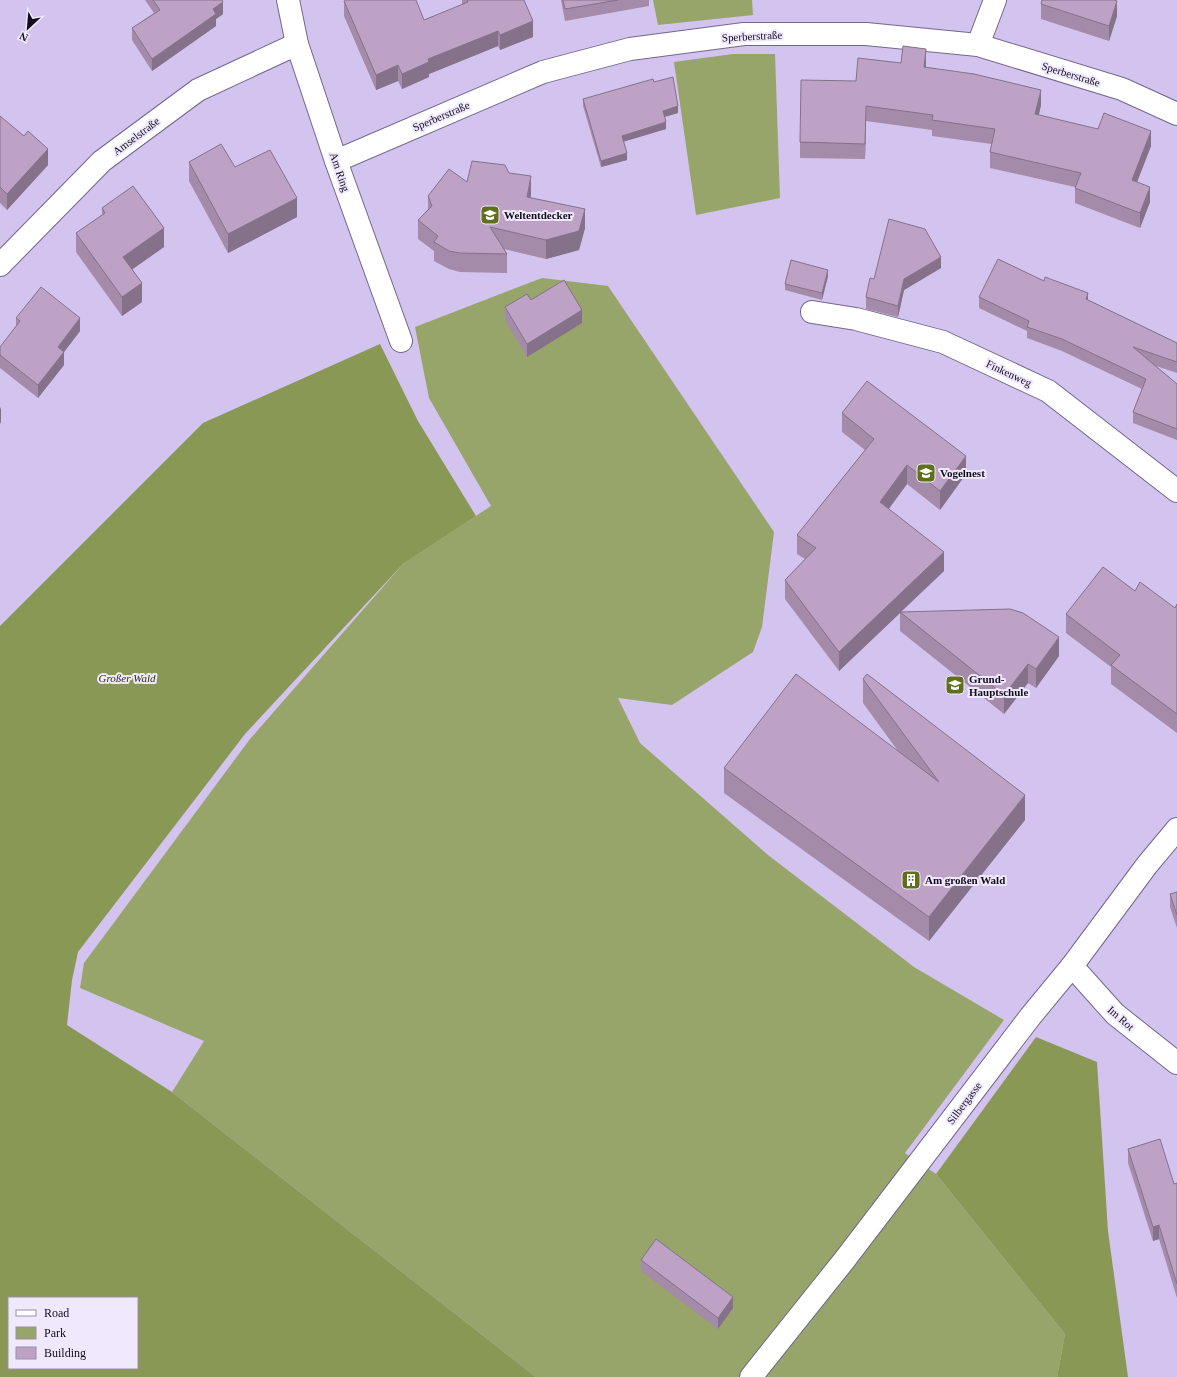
<svg xmlns="http://www.w3.org/2000/svg" width="1177" height="1377" viewBox="0 0 1177 1377" font-family="Georgia,serif">
	<rect width="100%" height="100%" fill="#d2c4ee"/>
	<!-- green -->
	<g fill="#97a56a">
		<path d="M653 0H752L753 15 658 25Z"/>
		<path d="M733 54H775L780 198 696 215 674 62Z"/>
		<path d="M542 278 608 286 774 532 762 627 753 652 672 705 618 698 640 743 768 855 914 967 1004 1020 905 1153 936 1174 1065 1334 1057 1377H536L172 1092 204 1041 80 988 84 963 250 739 403 564 491 506 429 398 415 327Z"/>
	</g>
	<!-- forest -->
	<g fill="#899955" fill-rule="evenodd">
		<path d="M380 344 418 421 476 516 403 564 245 734 78 952 72 980 67 1025 172 1092 536 1377H0V626L203 423ZM9 1298H137V1368H9Z"/>
		<path d="M1036 1037 1097 1062 1108 1231 1128 1377H1057L1065 1334 936 1174Z"/>
	</g>
	<g fill="none" stroke-linecap="round" stroke-linejoin="round">
		<defs>
			<g id="minor">
				<path d="M288 0 297 44 336 161 401 341"/>
				<path d="M978 45 995 0"/>
				<path d="M336 161 543 72 630 49 744 34H866L978 45 1122 89 1177 114"/>
				<path d="M0 265 102 161 198 90 297 44"/>
				<path d="M812 312 856 319 943 342 1048 391 1177 491"/>
				<path d="M1072 966 1115 1014 1177 1063"/>
				<path d="M751 1377 846 1258 1030 1017 1072 966 1147 865 1177 829"/>
			</g>
		</defs>
		<!-- minor casing -->
		<use href="#minor" stroke="#74678c" stroke-width="24"/>
		<!-- minor -->
		<use href="#minor" stroke="#fff" stroke-width="22"/>
	</g>
	<!-- wall -->
	<g fill="#a38ba9">
		<path d="M145 0H222L223 14 216 19V26L152 71 132 40V28L154 13Z"/>
		<path d="M462 0H524L533 37 500 50 498 46 429 74V77L402 89 398 81 376 90 344 16V1L424 20 462 5Z"/>
		<path d="M561 0H649V6L565 21Z"/>
		<path d="M1041 4 1117 16 1109 41 1041 19Z"/>
		<path d="M901 63 926 65V67L1041 105 1039 115 1151 146 1137 182 1150 202 1140 228 1075 203V187L990 168V152L992 144 932 136V130L866 121 865 159 800 158V142L856 81Z"/>
		<path d="M654 82 678 113 665 117 666 129 623 142 627 160 601 167 583 106V99Z"/>
		<path d="M0 116 48 165 7 210 0 203Z"/>
		<path d="M189 162 235 167 297 217 228 253 189 181Z"/>
		<path d="M509 173 531 195 530 197 585 228 579 250 546 259 504 249 507 254V273L460 272 449 269 434 261V251L418 239V220L428 209V196L467 182Z"/>
		<path d="M102 208 164 247 132 269 142 302 122 316 76 252V233L102 215Z"/>
		<path d="M941 268 904 290 898 317 866 309V297L874 279Z"/>
		<path d="M828 276 822 300 785 290V284Z"/>
		<path d="M1044 281 1088 300 1177 343V373L1156 366 1177 384V440L1133 423V412L1142 389 1062 351 1027 338V331L979 308V297Z"/>
		<path d="M505 307 582 323 527 357 505 320Z"/>
		<path d="M16 318 80 331 64 352V365L38 398 0 368V347L16 327Z"/>
		<path d="M842 413 966 474 940 510 907 484 888 509 944 571 900 612 1059 656 1036 688 1028 683 1004 714 900 631V613L839 671 785 599V580L805 559 797 554V535L865 450 842 432Z"/>
		<path d="M1135 591 1175 608 1177 604V733L1111 684V667L1066 633V614Z"/>
		<path d="M863 679 1025 820 929 941 724 793V768L898 751 863 703Z"/>
		<path d="M1177 892V928L1170 907V894Z"/>
		<path d="M1128 1149 1174 1184 1177 1183V1298L1159 1239 1153 1241 1128 1163Z"/>
		<path d="M641 1260 733 1308 718 1329 641 1271Z"/>
	</g>
	<!-- shaded-wall -->
	<g fill="#85718a">
		<path d="M1117 1V16L1109 41V26Z"/>
		<path d="M223 2V14L216 19V26L152 71V59L213 9Z"/>
		<path d="M533 21V37L500 50V35Z"/>
		<path d="M498 31V46L429 74V77L402 89V74L428 59Z"/>
		<path d="M926 49V65L924 82V67Z"/>
		<path d="M398 65V81L376 90V75Z"/>
		<path d="M1041 90V105L1035 129V114Z"/>
		<path d="M678 106V113L663 117V111Z"/>
		<path d="M866 106V121L865 159V144Z"/>
		<path d="M666 122V129L622 142V136Z"/>
		<path d="M1151 131V146L1132 195V180Z"/>
		<path d="M48 149V165L7 210V194Z"/>
		<path d="M627 153V160L601 167V161Z"/>
		<path d="M531 176V195L527 215V197Z"/>
		<path d="M1150 187V202L1140 228V213Z"/>
		<path d="M297 198V217L228 253V234Z"/>
		<path d="M585 209V228L579 250 546 259V240Z"/>
		<path d="M164 228V247L123 276V257Z"/>
		<path d="M941 257V268L904 290 898 317V306L904 279Z"/>
		<path d="M828 270V276L822 300V293Z"/>
		<path d="M142 283V302L122 316V297Z"/>
		<path d="M1088 293V304L1086 299Z"/>
		<path d="M582 310V323L527 357V344Z"/>
		<path d="M80 318V331L64 352V365L38 398V385L58 347Z"/>
		<path d="M1 407V422L0 424V409Z"/>
		<path d="M966 456V474L940 510V491Z"/>
		<path d="M907 465V484L880 521V502Z"/>
		<path d="M944 552V571L839 671V652Z"/>
		<path d="M1059 637V656L1036 688V669Z"/>
		<path d="M1028 664V683L1004 714V695Z"/>
		<path d="M1025 795V820L929 941V917Z"/>
		<path d="M1159 1225V1239L1153 1241V1227Z"/>
		<path d="M733 1297V1308L718 1329V1318Z"/>
	</g>
	<!-- building -->
	<g fill="#bea2c5" stroke="#85718a">
		<path d="M153 0H222L223 2 213 9 216 14 152 59 132 28 160 10Z"/>
		<path d="M346 0H416L424 20 468 2 467 0H524L533 21 500 35 498 31 428 59 429 62 402 74 398 65 376 75 344 1Z"/>
		<path d="M563 0H618L565 9Z"/>
		<path d="M1042 0H1114L1117 1 1109 26 1041 4Z"/>
		<path d="M903 46 926 49 924 67 974 74 1041 90 1035 114 1098 129 1104 113 1151 131 1132 180 1150 187 1140 213 1075 188 1081 173 990 152 995 129 932 120 933 115 866 106 865 144 800 142 801 80 856 81 858 58 901 63Z"/>
		<path d="M673 77 678 106 663 111 666 122 622 136 627 153 601 161 583 99 653 79 654 82Z"/>
		<path d="M0 116 24 136 28 131 48 149 7 194 0 187Z"/>
		<path d="M221 144 235 167 270 150 297 198 228 234 189 162Z"/>
		<path d="M472 161 505 165 509 173 531 176 527 197 585 209 579 231 546 240 490 227 507 254 460 253 449 251 434 242 438 236 418 220 432 206 428 196 449 169 467 182Z"/>
		<path d="M133 186 164 228 123 257 142 283 122 297 76 233 105 213 102 208Z"/>
		<path d="M889 219 925 229 941 257 904 279 898 306 866 297 870 278 874 279Z"/>
		<path d="M998 259 1044 281 1045 277 1088 293 1086 299 1177 343V362L1133 347 1177 384V429L1133 412 1146 379 1062 339 1027 327 1029 321 979 297Z"/>
		<path d="M791 260 828 270 822 293 785 284Z"/>
		<path d="M564 280 582 310 527 344 505 307 527 294 531 300Z"/>
		<path d="M41 287 80 318 58 347 64 352 38 385 0 355V347L20 321 16 318Z"/>
		<path d="M867 381 966 456 940 491 907 465 880 502 944 552 839 652 785 580 816 548 797 535 874 439 842 413Z"/>
		<path d="M1103 567 1135 591 1140 582 1175 608 1177 604V714L1111 665 1120 655 1066 614Z"/>
		<path d="M1010 609 1023 613 1059 637 1036 669 1028 664 1004 695 900 612Z"/>
		<path d="M796 674 939 782 863 679 867 674 1025 795 929 917 724 768Z"/>
		<path d="M1177 892V915L1170 894Z"/>
		<path d="M1160 1139 1174 1184 1177 1183V1284L1159 1225 1153 1227 1128 1149Z"/>
		<path d="M656 1239 733 1297 718 1318 641 1260Z"/>
	</g>
	<!-- icons -->
	<defs>
		<symbol id="school-square" viewBox="-11 -11 22 22"><rect x="-9" y="-9" width="18" height="18" rx="4" fill="#5f6f1b" stroke="#f0e9fe"/><path d="M0-5L7-2L0 1L-7-2ZM-4 1L0 2.5L4 1V4Q0 6-4 4Z" fill="#fff"/></symbol>
		<symbol id="building-square" viewBox="-11 -11 22 22"><rect x="-9" y="-9" width="18" height="18" rx="4" fill="#5f6f1b" stroke="#f0e9fe"/><path d="M-4-6H4V6H1V3H-1V6H-4ZM-2.5-4.3h1.7v1.8h-1.7ZM.8-4.3h1.7v1.8H.8ZM-2.5-1h1.7V.8h-1.7ZM.8-1h1.7V.8H.8Z" fill="#fff"/></symbol>
	</defs>
	<g fill-rule="evenodd">
		<use href="#school-square" x="479" y="204" width="22" height="22"/>
		<use href="#school-square" x="915" y="462" width="22" height="22"/>
		<use href="#school-square" x="944" y="674" width="22" height="22"/>
		<use href="#building-square" x="900" y="869" width="22" height="22"/>
	</g>
	<g text-anchor="middle" dominant-baseline="central" stroke-width="4" stroke-linejoin="round" paint-order="stroke">
		<!-- street labels -->
		<g font-size="11" fill="#120d1c" stroke="#f0e9fe">
			<text transform="translate(752 36) rotate(-3)">Sperberstraße</text>
			<text transform="translate(1071 74) rotate(17)">Sperberstraße</text>
			<text transform="translate(441 116) rotate(-23)">Sperberstraße</text>
			<text transform="translate(136 136) rotate(-37)">Amselstraße</text>
			<text transform="translate(340 172) rotate(71)">Am Ring</text>
			<text transform="translate(1009 373) rotate(25)">Finkenweg</text>
			<text transform="translate(1121 1018) rotate(41)">Im Rot</text>
			<text transform="translate(964 1103) rotate(-53)">Silbergasse</text>
		</g>
		<!-- poi labels -->
		<g font-size="11" font-weight="bold" fill="#120d1c" stroke="#f0e9fe" text-anchor="start">
			<text x="504" y="215">Weltentdecker</text>
			<text x="940" y="473">Vogelnest</text>
			<text x="969" y="679">Grund-<tspan x="969" dy="13">Hauptschule</tspan></text>
			<text x="925" y="880">Am großen Wald</text>
		</g>
		<!-- park labels -->
		<g font-size="11" font-style="italic" fill="#2a3300" stroke="#f0e9fe">
			<text x="127" y="678">Großer Wald</text>
		</g>
	</g>
	<!-- legend -->
	<rect x="8" y="1297" width="130" height="72" fill="#f0e9fe" stroke="#9791a4"/>
	<rect x="16" y="1310" width="20" height="6" fill="#ffffff" stroke="#9791a4"/>
	<text x="44" y="1317" font-size="12" fill="#120d1c">Road</text>
	<rect x="16" y="1327" width="20" height="12" fill="#97a56a" stroke="#9791a4"/>
	<text x="44" y="1337" font-size="12" fill="#120d1c">Park</text>
	<rect x="16" y="1347" width="20" height="12" fill="#bea2c5" stroke="#9791a4"/>
	<text x="44" y="1357" font-size="12" fill="#120d1c">Building</text>
	<!-- north arrow -->
	<g transform="translate(28 28) rotate(206)" stroke="#f0e9fe" stroke-width="3" paint-order="stroke">
	<path d="M0-3L7 15L0 10L-7 15Z" fill="#120d1c"/>
	<text y="-6" font-size="11" font-weight="bold" text-anchor="middle" fill="#120d1c">N</text>
	</g>
</svg>
